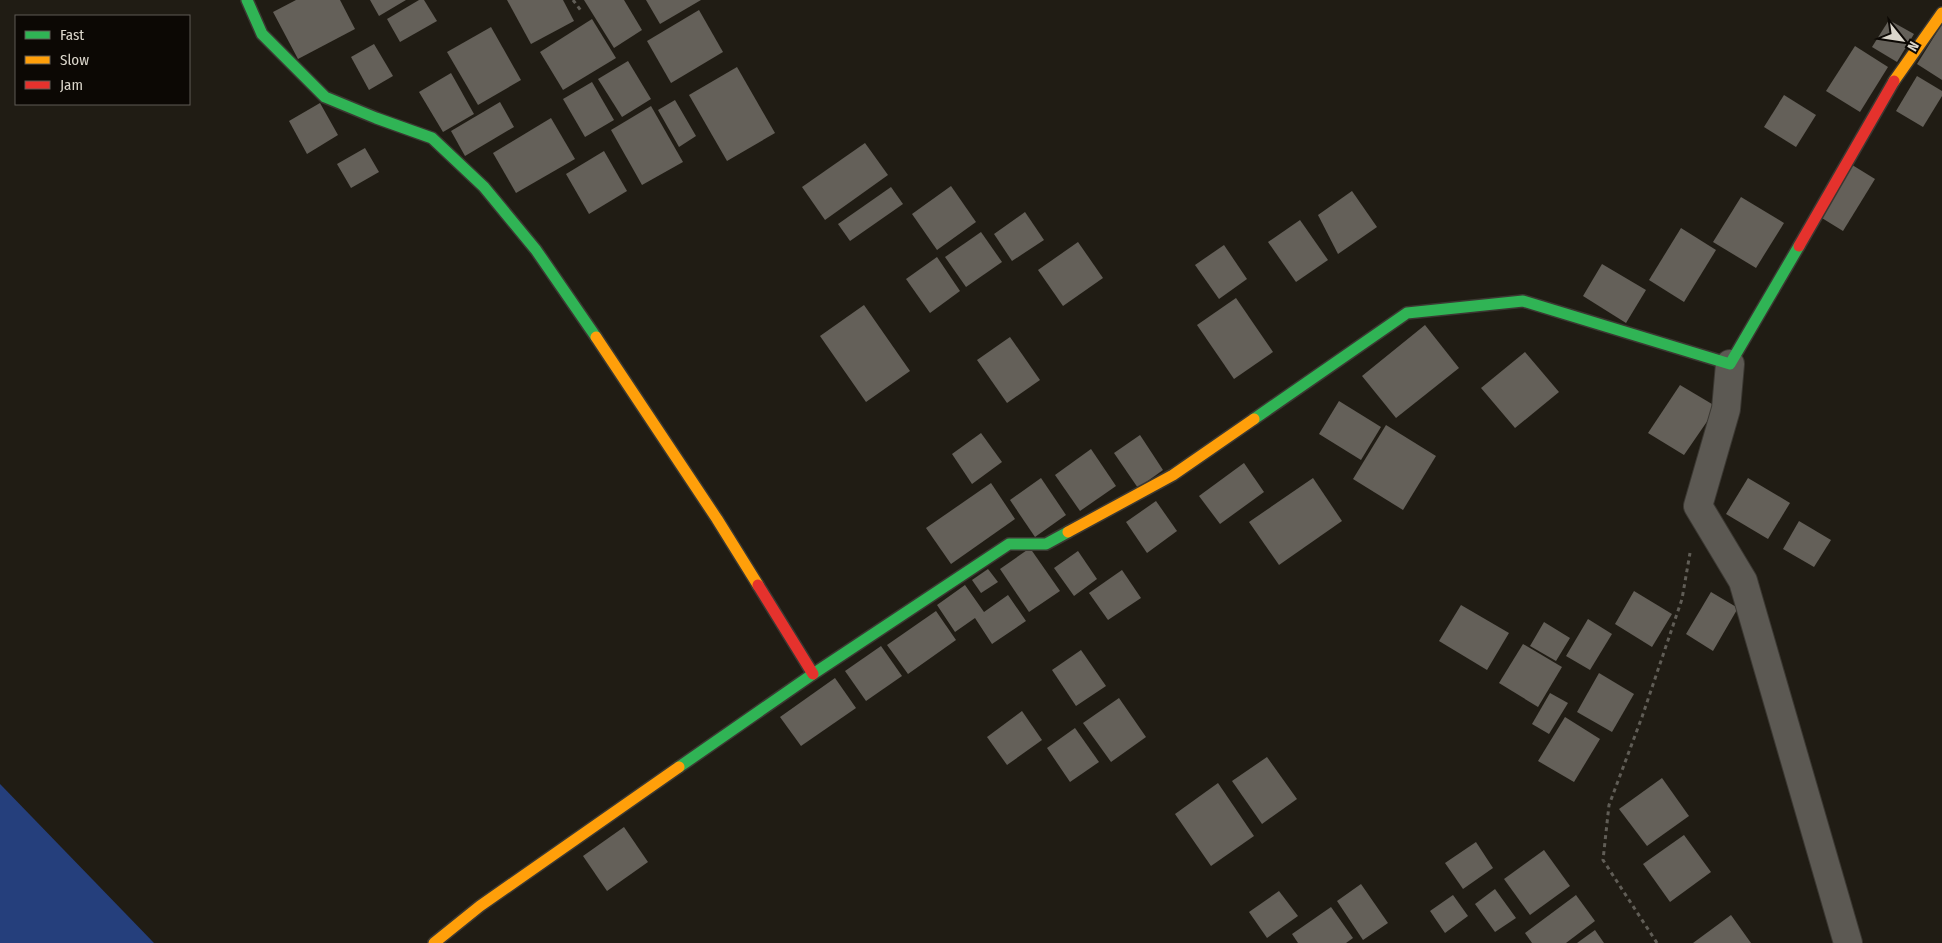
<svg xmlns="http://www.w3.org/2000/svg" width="1942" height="943" viewBox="0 0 1942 943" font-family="'Fira Sans Condensed',sans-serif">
	<rect width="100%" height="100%" fill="#201c14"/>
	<!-- water -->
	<path fill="#253f7c" d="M0 784 2 786 154 943H0Z"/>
	<!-- building -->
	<g fill="#646059">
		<path d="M296 0H340L355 29 298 59 273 12Z"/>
		<path d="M370 0H406L379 16Z"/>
		<path d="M419 0H424L437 21 400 42 387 19Z"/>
		<path d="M507 0H563L574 21 531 44Z"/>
		<path d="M584 0H624L642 30 614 48Z"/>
		<path d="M646 0H701L660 24Z"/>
		<path d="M699 10 723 52 671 83 647 41Z"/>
		<path d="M592 19 616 58 563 90 540 52Z"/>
		<path d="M1889 20 1914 34 1897 62 1872 47Z"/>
		<path d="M1942 24V80L1917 64Z"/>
		<path d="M491 27 521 80 478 105 447 52Z"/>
		<path d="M374 44 393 76 369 90 351 57Z"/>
		<path d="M1855 46 1888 67 1860 112 1826 91Z"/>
		<path d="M628 61 651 99 622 117 598 79Z"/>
		<path d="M737 67 775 133 727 161 689 95Z"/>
		<path d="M451 73 474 114 443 132 419 92Z"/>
		<path d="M1917 76 1942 91V96L1923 127 1896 111Z"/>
		<path d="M592 82 614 120 585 137 563 99Z"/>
		<path d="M1784 95 1816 115 1796 147 1764 127Z"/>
		<path d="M675 100 696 136 679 147 658 110Z"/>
		<path d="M500 102 514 127 465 156 451 131Z"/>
		<path d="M320 103 338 135 307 154 289 121Z"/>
		<path d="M651 106 683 162 642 185 611 130Z"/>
		<path d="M551 118 575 159 516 193 493 153Z"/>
		<path d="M865 143 888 175 825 220 802 187Z"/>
		<path d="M365 148 379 172 351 188 337 164Z"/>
		<path d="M604 151 627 191 589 214 566 174Z"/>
		<path d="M1849 163 1875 179 1843 231 1817 215Z"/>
		<path d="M951 186 976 222 937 250 912 214Z"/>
		<path d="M891 187 903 204 850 241 838 224Z"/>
		<path d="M1352 191 1377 227 1338 254 1318 215Z"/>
		<path d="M1741 197 1784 223 1756 268 1713 242Z"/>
		<path d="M1025 212 1044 240 1012 261 994 234Z"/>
		<path d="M1300 220 1328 260 1296 282 1268 242Z"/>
		<path d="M1681 228 1716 250 1684 302 1649 280Z"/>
		<path d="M981 232 1002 262 966 287 945 257Z"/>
		<path d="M1078 242 1103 278 1063 306 1038 270Z"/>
		<path d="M1224 245 1247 279 1219 299 1195 265Z"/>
		<path d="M937 257 960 291 930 313 906 279Z"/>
		<path d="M1602 264 1646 290 1626 323 1583 296Z"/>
		<path d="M1236 298 1273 352 1234 379 1197 325Z"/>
		<path d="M864 305 910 371 866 402 820 336Z"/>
		<path d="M1425 325 1459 368 1396 418 1362 376Z"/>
		<path d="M1010 337 1040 380 1007 403 977 360Z"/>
		<path d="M1525 352 1559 392 1515 428 1481 388Z"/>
		<path d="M1680 385 1717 407 1684 455 1648 433Z"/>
		<path d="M1339 401 1381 427 1361 460 1319 434Z"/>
		<path d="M1386 425 1436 456 1403 510 1353 479Z"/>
		<path d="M981 433 1002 462 972 484 952 454Z"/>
		<path d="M1140 435 1163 470 1138 488 1114 453Z"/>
		<path d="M1091 449 1116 486 1080 511 1055 475Z"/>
		<path d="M1244 463 1264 492 1220 524 1199 496Z"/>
		<path d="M1041 478 1066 515 1035 537 1010 500Z"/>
		<path d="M1313 478 1342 521 1279 565 1249 522Z"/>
		<path d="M1748 478 1790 503 1768 539 1726 514Z"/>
		<path d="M991 483 1015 519 951 564 926 528Z"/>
		<path d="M1156 501 1177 531 1147 553 1126 522Z"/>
		<path d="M1799 521 1831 540 1814 567 1783 549Z"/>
		<path d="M1030 548 1060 591 1029 612 1000 569Z"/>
		<path d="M1078 551 1097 579 1074 596 1054 568Z"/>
		<path d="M988 569 998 582 981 593 972 580Z"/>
		<path d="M1122 570 1141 598 1108 620 1089 593Z"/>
		<path d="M965 585 984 612 1008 595 1026 621 992 644 975 618 955 632 937 605Z"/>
		<path d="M1634 591 1672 614 1652 647 1615 624Z"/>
		<path d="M1711 592 1738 608 1713 651 1686 634Z"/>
		<path d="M1461 605 1509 633 1487 670 1439 641Z"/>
		<path d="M936 611 956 640 908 674 887 645Z"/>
		<path d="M1588 619 1612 634 1590 670 1566 656Z"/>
		<path d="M1544 622 1570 638 1556 661 1530 646Z"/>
		<path d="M1523 644 1562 667 1538 707 1499 683Z"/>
		<path d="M881 646 902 676 866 701 845 671Z"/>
		<path d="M1081 650 1106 686 1076 706 1052 670Z"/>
		<path d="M1599 673 1634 694 1612 732 1577 712Z"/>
		<path d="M835 678 856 708 801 746 780 717Z"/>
		<path d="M1550 693 1568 703 1549 734 1532 724Z"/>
		<path d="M1119 698 1146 737 1111 762 1083 723Z"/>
		<path d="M1022 711 1042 740 1007 765 987 737Z"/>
		<path d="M1565 717 1600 739 1574 782 1538 761Z"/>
		<path d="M1075 728 1099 762 1070 782 1047 748Z"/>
		<path d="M1267 757 1297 799 1262 824 1232 781Z"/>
		<path d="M1662 778 1689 816 1647 846 1619 809Z"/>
		<path d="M1218 783 1254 836 1211 866 1175 814Z"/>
		<path d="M624 827 648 862 607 891 583 856Z"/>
		<path d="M1684 835 1711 872 1670 902 1643 864Z"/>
		<path d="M1476 842 1493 868 1463 889 1445 863Z"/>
		<path d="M1544 850 1570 886 1530 915 1504 879Z"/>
		<path d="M1361 884 1388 923 1363 940 1337 901Z"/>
		<path d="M1495 889 1516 918 1495 932 1475 904Z"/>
		<path d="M1279 891 1298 916 1267 938 1249 912Z"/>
		<path d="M1453 895 1468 916 1445 933 1430 911Z"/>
		<path d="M1576 895 1595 921 1566 943H1532L1525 933Z"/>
		<path d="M1331 907 1353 938 1346 943H1298L1292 934Z"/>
		<path d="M1731 915 1751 943H1693Z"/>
		<path d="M1595 930 1604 943H1577Z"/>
	</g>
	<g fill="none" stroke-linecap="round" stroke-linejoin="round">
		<defs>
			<path id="street" d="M1730 364 1726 409 1698 506 1743 581 1848 943"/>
			<g id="fast">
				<path d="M247 0 262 34 325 97 376 118 432 138 484 187 536 250 596 337"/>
				<path d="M1254 419 1407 313 1523 301 1730 364 1799 246"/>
				<path d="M679 767 813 674 1009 544H1046L1068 532"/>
			</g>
			<g id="slow">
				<path d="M1894 81 1942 13"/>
				<path d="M596 337 717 519 758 585"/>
				<path d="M1068 532 1173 475 1254 419"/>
				<path d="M434 943 480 906 679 767"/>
			</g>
			<g id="jam">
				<path d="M1799 246 1894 81"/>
				<path d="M758 585 813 674"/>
			</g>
		</defs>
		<!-- street casing -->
		<use href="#street" stroke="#3b3832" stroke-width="30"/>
		<!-- fast casing -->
		<use href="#fast" stroke="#3b3832" stroke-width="14"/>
		<!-- slow casing -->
		<use href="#slow" stroke="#3b3832" stroke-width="14"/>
		<!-- jam casing -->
		<use href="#jam" stroke="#3b3832" stroke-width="14"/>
		<!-- path -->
		<g stroke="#605d56" stroke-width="3" stroke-dasharray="4 4" stroke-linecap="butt">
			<path d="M573 0 582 12"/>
			<path d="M1657 943 1603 860 1609 805 1642 717 1682 599 1690 553"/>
		</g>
		<!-- street -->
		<use href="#street" stroke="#5c5953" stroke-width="28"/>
		<!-- fast -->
		<use href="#fast" stroke="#30b455" stroke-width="11"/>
		<!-- slow -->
		<use href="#slow" stroke="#ff9f0a" stroke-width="11"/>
		<!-- jam -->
		<use href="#jam" stroke="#e5322d" stroke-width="11"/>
	</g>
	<!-- legend -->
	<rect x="15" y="15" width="175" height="90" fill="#0c0804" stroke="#5f5a54"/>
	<rect x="25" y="31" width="25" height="8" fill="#30b455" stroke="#5f5a54"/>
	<text x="60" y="40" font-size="15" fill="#dbd6cb">Fast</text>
	<rect x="25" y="56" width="25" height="8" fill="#ff9f0a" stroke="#5f5a54"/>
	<text x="60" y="65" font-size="15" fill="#dbd6cb">Slow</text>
	<rect x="25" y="81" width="25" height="8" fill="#e5322d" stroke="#5f5a54"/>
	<text x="60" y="90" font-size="15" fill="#dbd6cb">Jam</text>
	<!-- north arrow -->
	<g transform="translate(1902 40) rotate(120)" stroke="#0c0804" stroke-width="4" paint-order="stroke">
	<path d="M0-4L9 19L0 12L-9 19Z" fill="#dbd6cb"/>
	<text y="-8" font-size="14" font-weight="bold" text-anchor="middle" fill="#dbd6cb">N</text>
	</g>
</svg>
